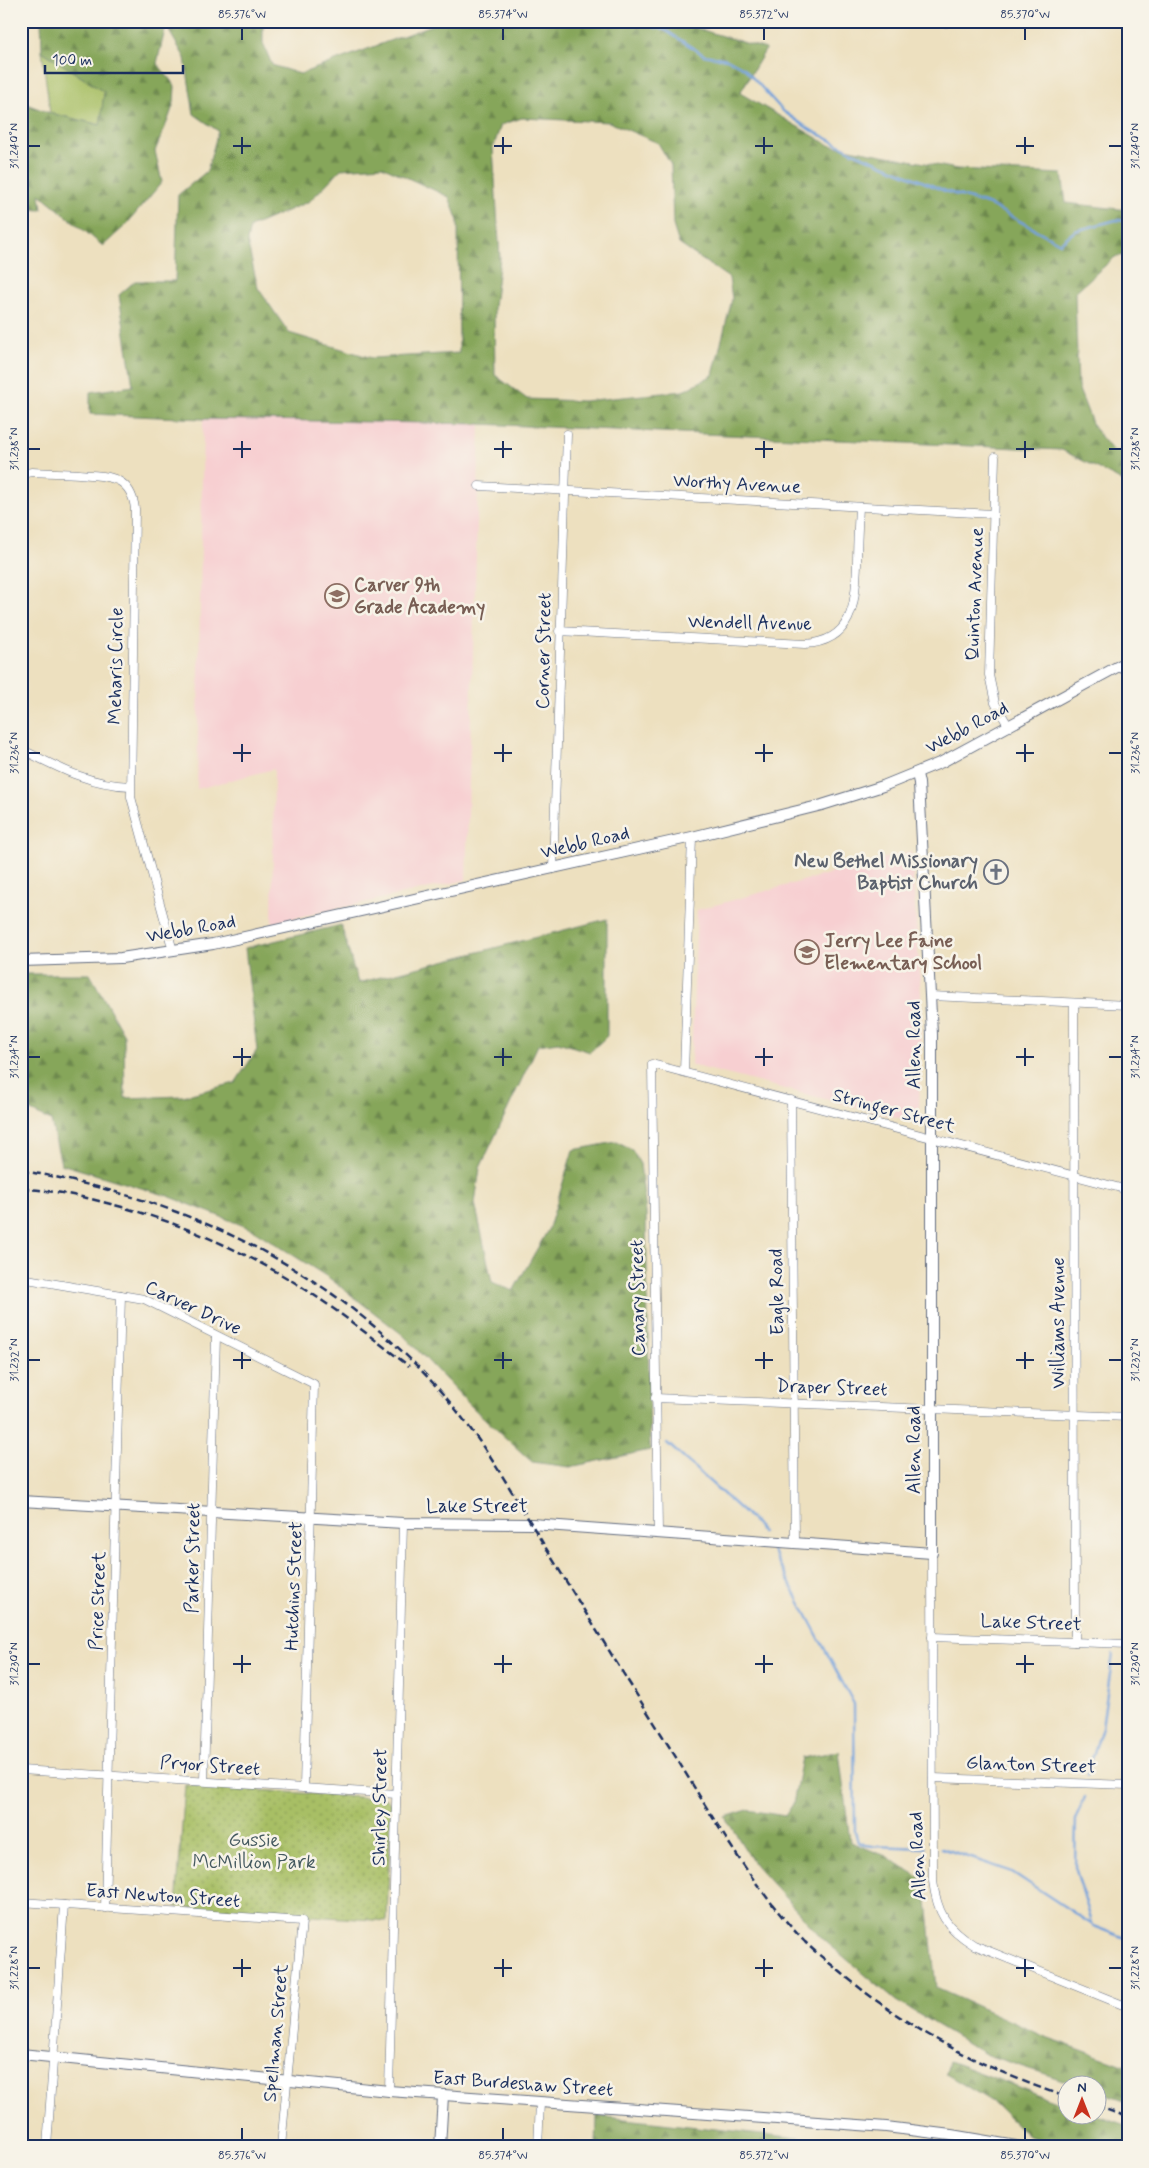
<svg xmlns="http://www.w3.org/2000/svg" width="1149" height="2168" viewBox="0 0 1149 2168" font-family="Mynerve,sans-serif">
	<defs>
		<pattern id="forest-firs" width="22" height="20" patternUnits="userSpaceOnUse" patternTransform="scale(1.25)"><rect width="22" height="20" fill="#86a65a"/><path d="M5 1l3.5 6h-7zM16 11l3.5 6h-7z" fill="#6d884e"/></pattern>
		<pattern id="park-dots" width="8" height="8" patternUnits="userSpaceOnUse" patternTransform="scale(1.25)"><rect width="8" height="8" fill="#a8bf65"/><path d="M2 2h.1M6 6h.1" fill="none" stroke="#889c56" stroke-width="1.8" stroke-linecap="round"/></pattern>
	</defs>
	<rect width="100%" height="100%" fill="#f7f3e8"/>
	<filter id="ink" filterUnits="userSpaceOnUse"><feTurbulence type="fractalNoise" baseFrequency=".02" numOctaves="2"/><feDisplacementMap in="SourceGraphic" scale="10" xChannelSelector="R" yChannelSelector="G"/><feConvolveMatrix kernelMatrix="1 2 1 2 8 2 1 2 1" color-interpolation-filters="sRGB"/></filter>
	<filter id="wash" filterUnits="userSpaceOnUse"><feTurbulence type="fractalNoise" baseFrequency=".0096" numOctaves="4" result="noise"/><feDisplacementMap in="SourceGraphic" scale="20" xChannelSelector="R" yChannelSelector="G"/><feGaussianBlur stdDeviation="1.12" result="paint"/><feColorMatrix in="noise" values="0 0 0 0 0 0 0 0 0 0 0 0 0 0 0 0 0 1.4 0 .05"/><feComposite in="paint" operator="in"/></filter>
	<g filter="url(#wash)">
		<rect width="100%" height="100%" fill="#ede0bf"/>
		<!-- built -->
		<g fill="#f7cfd1">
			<path d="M203 419 480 424 466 880 272 923 274 769 197 789Z"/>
			<path d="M911 851 921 993 919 1123 691 1065 697 910Z"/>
		</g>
		<!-- grass -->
		<path fill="#a8bf65" stroke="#627762" d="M42 51 104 92 101 125 50 113Z"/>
		<!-- forest -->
		<g fill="url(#forest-firs)" stroke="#506a5c" fill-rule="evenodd">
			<path d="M41 21H263V43L272 65 300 74 443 21H672L766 49 740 93 829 145 957 169 1062 174 1066 203 1128 210V254L1115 257 1075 292 1078 387 1094 428 1113 451H1128V484L1062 450 480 424 203 419 90 414V392L133 386 119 295 135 281H175L178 195 207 171 218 131 194 114 185 58 166 26 157 63 175 86 174 103 168 120 155 151 162 182 126 225 103 246 40 194 42 210C34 210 28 209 21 203V102L50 113 100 125 104 92 42 51ZM522 118 609 122 658 143 671 165 673 225 679 244 729 278 732 299 713 375 683 391 583 401 527 399 495 375 494 307 500 258 493 148 501 125ZM382 166 449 197 458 221 459 353 372 358 289 333 258 288 247 241 250 227 310 201 341 169Z"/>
			<path d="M607 919V1036L590 1052 558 1042 538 1045 480 1168 475 1203 492 1282 513 1291 549 1228 573 1150 616 1142 632 1150 640 1164 646 1213 650 1450 570 1467 532 1462 472 1407 403 1335 329 1278 252 1229 168 1196 61 1164 51 1121 21 1106V974H90L124 1035 125 1098 183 1096 235 1083 257 1050 245 948 341 925 358 983Z"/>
			<path d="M839 1751 850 1842 886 1856 925 1881 936 1988 1046 2037 1128 2067V2102L1097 2092 1096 2086 1078 2085 987 2055 896 2001 824 1940 755 1865 725 1817 748 1810 785 1816 793 1804 802 1758Z"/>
			<path d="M949 2061 1066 2105V2116L1097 2115 1128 2126V2147H1069L1028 2136 994 2103 946 2074Z"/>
			<path d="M597 2116 835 2142 839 2147H596Z"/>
		</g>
		<!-- park -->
		<path fill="url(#park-dots)" stroke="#627762" d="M185 1785 386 1799 391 1804 387 1921 176 1907Z"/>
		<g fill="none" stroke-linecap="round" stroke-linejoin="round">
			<!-- stream -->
			<g stroke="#719fd9" stroke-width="2.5">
				<path d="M633 21 665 30 704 55 727 59 744 68 783 111 809 129 853 152 945 191 990 205 1060 243 1075 231 1116 220 1128 221"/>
				<path d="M667 1443 752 1520 762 1532"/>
				<path d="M772 1550 854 1704 855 1831 858 1842 865 1845 873 1846 925 1848"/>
				<path d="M1087 1775 1102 1727 1113 1654"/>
				<path d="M1085 1797 1076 1817 1075 1867 1093 1926"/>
				<path d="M942 1848 1012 1872 1094 1926 1128 1939"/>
			</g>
		</g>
	</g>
	<g filter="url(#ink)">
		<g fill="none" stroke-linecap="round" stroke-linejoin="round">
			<defs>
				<g id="minor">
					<path d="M944 21 946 23"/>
					<path d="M995 457 989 675 995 703 1009 727"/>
					<path d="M21 474 32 472C48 473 64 473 79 474 107 476 131 475 135 509L131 797 173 951"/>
					<path d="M479 486 993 514"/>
					<path d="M559 631 805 644C854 641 855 603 857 565 857 546 858 526 859 507"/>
					<path d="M21 749C57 767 89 785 130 786"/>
					<path d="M553 869 567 434"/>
					<path d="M931 996 1128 1005"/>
					<path d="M1074 1003 1075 1642"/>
					<path d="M684 1072 692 837"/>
					<path d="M791 1100 795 1543"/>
					<path d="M21 1278 144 1299 314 1384 304 1788"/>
					<path d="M655 1398 1128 1417"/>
					<path d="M658 1533 652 1064 1128 1190"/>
					<path d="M932 1553 933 1881C937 1913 946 1928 974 1945L1128 2007"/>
					<path d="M932 1637 1128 1644"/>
					<path d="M21 1770 397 1794"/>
					<path d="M933 1778 1128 1785"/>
					<path d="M204 1781 216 1336"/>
					<path d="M21 1902 302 1921 281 2147"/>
					<path d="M105 1908 121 1295"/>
					<path d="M389 2091 403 1523"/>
					<path d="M47 2147 64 1905"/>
					<path d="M538 2147 540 2102"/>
				</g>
				<g id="tertiary">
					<path d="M21 961 121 958 213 944 692 837 822 805 883 786 942 762 1128 661"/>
					<path d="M21 1501 403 1523 532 1524 932 1553V1034L919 783 917 774"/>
					<path d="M21 2054 389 2091 886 2127 951 2135 1022 2147"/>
					<path d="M440 2147 443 2096"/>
				</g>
			</defs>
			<!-- minor casing -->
			<use href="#minor" stroke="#646d80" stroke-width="9"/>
			<!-- tertiary casing -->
			<use href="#tertiary" stroke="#646d80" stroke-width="12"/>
			<!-- minor -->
			<use href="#minor" stroke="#fff" stroke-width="8"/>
			<!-- tertiary -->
			<use href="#tertiary" stroke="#fff" stroke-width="10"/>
			<!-- rail -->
			<g stroke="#1b2f5e" stroke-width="2.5" stroke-dasharray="8 4" stroke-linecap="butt">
				<path d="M21 1171C45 1174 69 1180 93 1186 233 1221 361 1294 453 1406 487 1448 514 1495 541 1540 584 1611 628 1681 672 1751 713 1817 751 1886 805 1942 817 1954 831 1964 844 1975 910 2031 985 2069 1066 2097"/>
				<path d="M21 1189C56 1190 89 1198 122 1207 178 1223 232 1246 282 1275 327 1301 368 1335 409 1366"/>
				<path d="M1096 2106 1128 2117"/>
			</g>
		</g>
	</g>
	<!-- ticks -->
	<path fill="none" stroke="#1b2f5e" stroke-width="2" d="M242 28V40M503 28V40M764 28V40M1025 28V40M242 137V154M503 137V154M764 137V154M1025 137V154M28 146H40M233 146H251M494 146H512M755 146H773M1016 146H1034M1109 146H1122M242 441V458M503 441V458M764 441V458M1025 441V458M28 449H40M233 449H251M494 449H512M755 449H773M1016 449H1034M1109 449H1122M242 744V762M503 744V762M764 744V762M1025 744V762M28 753H40M233 753H251M494 753H512M755 753H773M1016 753H1034M1109 753H1122M242 1048V1066M503 1048V1066M764 1048V1066M1025 1048V1066M28 1057H40M233 1057H251M494 1057H512M755 1057H773M1016 1057H1034M1109 1057H1122M242 1352V1369M503 1352V1369M764 1352V1369M1025 1352V1369M28 1360H40M233 1360H251M494 1360H512M755 1360H773M1016 1360H1034M1109 1360H1122M242 1655V1673M503 1655V1673M764 1655V1673M1025 1655V1673M28 1664H40M233 1664H251M494 1664H512M755 1664H773M1016 1664H1034M1109 1664H1122M242 1959V1977M503 1959V1977M764 1959V1977M1025 1959V1977M28 1968H40M233 1968H251M494 1968H512M755 1968H773M1016 1968H1034M1109 1968H1122M242 2128V2140M503 2128V2140M764 2128V2140M1025 2128V2140"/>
	<!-- icons -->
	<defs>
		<symbol id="school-ring" viewBox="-11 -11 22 22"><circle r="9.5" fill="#f7f3e8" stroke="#8d6e63" stroke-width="1.5"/><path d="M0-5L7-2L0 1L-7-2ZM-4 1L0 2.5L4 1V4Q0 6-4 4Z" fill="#8d6e63"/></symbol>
		<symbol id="church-ring" viewBox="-11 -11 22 22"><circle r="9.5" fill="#f7f3e8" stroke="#6b7280" stroke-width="1.5"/><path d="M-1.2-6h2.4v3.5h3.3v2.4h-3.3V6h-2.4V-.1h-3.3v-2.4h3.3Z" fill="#6b7280"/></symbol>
	</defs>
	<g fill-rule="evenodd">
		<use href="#school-ring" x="323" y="582" width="28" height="28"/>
		<use href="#church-ring" x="982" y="858" width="28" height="28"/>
		<use href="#school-ring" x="793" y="938" width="28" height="28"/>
	</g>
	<g text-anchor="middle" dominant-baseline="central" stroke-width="5" stroke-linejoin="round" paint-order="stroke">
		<!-- street labels -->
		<g font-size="19" fill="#1b2f5e" stroke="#f7f3e8">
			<text transform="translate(737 484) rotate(3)">Worthy Avenue</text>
			<text transform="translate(975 594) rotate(-88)">Quinton Avenue</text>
			<text transform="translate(750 623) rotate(1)">Wendell Avenue</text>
			<text transform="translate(544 651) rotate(-89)">Corner Street</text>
			<text transform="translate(116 666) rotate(-89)">Meharis Circle</text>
			<text transform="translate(967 728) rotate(-28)">Webb Road</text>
			<text transform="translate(585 843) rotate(-13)">Webb Road</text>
			<text transform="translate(191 929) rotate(-10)">Webb Road</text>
			<text transform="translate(914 1045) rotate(-90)">Allen Road</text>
			<text transform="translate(894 1111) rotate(15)">Stringer Street</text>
			<text transform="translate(777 1292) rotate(-91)">Eagle Road</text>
			<text transform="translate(638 1298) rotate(-91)">Canary Street</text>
			<text transform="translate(193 1308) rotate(25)">Carver Drive</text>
			<text transform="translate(1058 1323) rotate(-90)">Williams Avenue</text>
			<text transform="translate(832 1388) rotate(2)">Draper Street</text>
			<text transform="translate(914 1450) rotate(-90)">Allen Road</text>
			<text x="477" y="1506">Lake Street</text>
			<text transform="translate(193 1558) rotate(-89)">Parker Street</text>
			<text transform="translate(294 1586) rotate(-88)">Hutchins Street</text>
			<text transform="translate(98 1601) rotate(-88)">Price Street</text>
			<text transform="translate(1031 1623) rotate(2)">Lake Street</text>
			<text transform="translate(1031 1765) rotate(2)">Glanton Street</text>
			<text transform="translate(210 1766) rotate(4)">Pryor Street</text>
			<text transform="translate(380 1807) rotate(-89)">Shirley Street</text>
			<text transform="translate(918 1856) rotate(-93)">Allen Road</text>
			<text transform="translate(163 1896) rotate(4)">East Newton Street</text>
			<text transform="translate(276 2033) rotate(-85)">Spellman Street</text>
			<text transform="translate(523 2084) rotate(4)">East Burdeshaw Street</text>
		</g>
		<!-- education labels -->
		<g font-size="19" font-weight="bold" fill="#785e54" stroke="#f7f3e8" text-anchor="start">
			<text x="354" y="585">Carver 9th<tspan x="354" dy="22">Grade Academy</tspan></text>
			<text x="824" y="941">Jerry Lee Faine<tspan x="824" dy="22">Elementary School</tspan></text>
		</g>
		<!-- worship labels -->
		<g font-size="19" font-weight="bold" fill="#5b616d" stroke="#f7f3e8" text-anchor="end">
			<text x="978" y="861">New Bethel Missionary<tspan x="978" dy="22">Baptist Church</tspan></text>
		</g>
		<!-- park labels -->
		<g font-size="19" fill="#455a60" stroke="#f7f3e8">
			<text x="254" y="1840">Gussie<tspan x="254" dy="22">McMillion Park</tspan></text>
		</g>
	</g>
	<!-- margin -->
	<rect width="1149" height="2168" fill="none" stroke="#f7f3e8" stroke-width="55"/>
	<!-- north arrow -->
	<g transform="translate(1082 2100)"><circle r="24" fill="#f7f3e8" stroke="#9fa5b1"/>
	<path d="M0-4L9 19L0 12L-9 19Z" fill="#c8321e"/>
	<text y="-8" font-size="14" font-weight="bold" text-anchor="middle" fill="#1b2f5e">N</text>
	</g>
	<!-- scale -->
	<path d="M45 65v8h138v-8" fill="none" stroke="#1b2f5e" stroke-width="2.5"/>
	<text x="52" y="65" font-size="15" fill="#1b2f5e" stroke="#f7f3e8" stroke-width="4" paint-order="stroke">100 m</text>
	<rect x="28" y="28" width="1094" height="2112" fill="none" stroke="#1b2f5e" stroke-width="2"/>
	<g font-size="12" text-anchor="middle" fill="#1b2f5e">
		<text x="242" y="18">85.376°W</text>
		<text x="503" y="18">85.374°W</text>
		<text x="764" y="18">85.372°W</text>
		<text x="1025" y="18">85.370°W</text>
		<text transform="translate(14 146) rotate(-90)" y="4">31.240°N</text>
		<text transform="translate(1135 146) rotate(-90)" y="4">31.240°N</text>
		<text transform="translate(14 449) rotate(-90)" y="4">31.238°N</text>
		<text transform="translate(1135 449) rotate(-90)" y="4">31.238°N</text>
		<text transform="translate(14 753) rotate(-90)" y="4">31.236°N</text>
		<text transform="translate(1135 753) rotate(-90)" y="4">31.236°N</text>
		<text transform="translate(14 1057) rotate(-90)" y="4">31.234°N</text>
		<text transform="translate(1135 1057) rotate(-90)" y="4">31.234°N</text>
		<text transform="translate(14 1360) rotate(-90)" y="4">31.232°N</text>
		<text transform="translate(1135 1360) rotate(-90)" y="4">31.232°N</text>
		<text transform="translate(14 1664) rotate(-90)" y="4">31.230°N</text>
		<text transform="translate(1135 1664) rotate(-90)" y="4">31.230°N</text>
		<text transform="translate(14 1968) rotate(-90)" y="4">31.228°N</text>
		<text transform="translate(1135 1968) rotate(-90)" y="4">31.228°N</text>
		<text x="242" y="2159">85.376°W</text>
		<text x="503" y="2159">85.374°W</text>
		<text x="764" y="2159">85.372°W</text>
		<text x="1025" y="2159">85.370°W</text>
	</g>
</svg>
